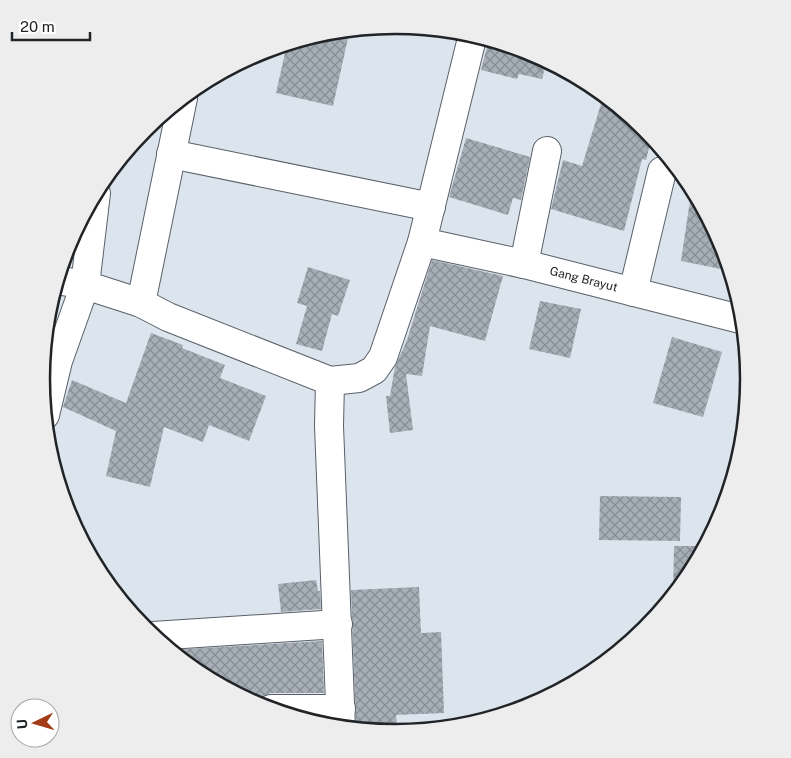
<svg xmlns="http://www.w3.org/2000/svg" width="791" height="758" viewBox="0 0 791 758" font-family="'Public Sans',sans-serif">
	<defs>
		<pattern id="building-cross-hatch" width="8" height="8" patternUnits="userSpaceOnUse" patternTransform="scale(1.25)"><rect width="8" height="8" fill="#a6aeb6"/><path d="M0 0l8 8M0 8l8-8" fill="none" stroke="#878d94"/></pattern>
	</defs>
	<rect width="100%" height="100%" fill="#dce4ed"/>
	<!-- building -->
	<g fill="url(#building-cross-hatch)">
		<path d="M350 29 333 106 276 93 287 44 327 32Z"/>
		<path d="M489 39 531 52 547 60 542 79 519 74 517 79 481 70Z"/>
		<path d="M604 94 652 136 646 160 642 159 624 231 551 209 563 160 582 166Z"/>
		<path d="M466 138 530 157 521 200 513 198 508 215 449 197Z"/>
		<path d="M692 187 723 244 731 271 681 261Z"/>
		<path d="M432 260 503 276 485 341 430 326 422 376 406 374 413 430 390 433 386 396H390L395 367 407 340Z"/>
		<path d="M308 267 350 280 338 316 332 314 322 351 296 344 307 306 297 303Z"/>
		<path d="M540 301 581 309 570 358 529 349Z"/>
		<path d="M151 333 183 345 182 348 225 365 220 378 266 396 249 441 209 425 203 442 164 427 150 487 106 476 116 431 63 407 72 380 126 403Z"/>
		<path d="M672 337 722 352 703 417 653 403Z"/>
		<path d="M600 496 681 497 680 541 599 540Z"/>
		<path d="M674 546H706L690 576 673 596Z"/>
		<path d="M316 580 318 591H320L321 609 281 612 278 584Z"/>
		<path d="M419 587 421 633 441 632 444 713 396 715 398 733 356 729 351 590Z"/>
		<path d="M322 641 324 693H271L263 696 257 704 199 673 171 650Z"/>
	</g>
	<g fill="none" stroke-linecap="round" stroke-linejoin="round">
		<defs>
			<g id="minor">
				<path d="M171 154 431 207"/>
				<path d="M96 193 85 285 141 303 168 317 330 381 359 378 374 370 383 357 422 242 473 34"/>
				<path id="s1" d="M422 242 524 264 744 320"/>
				<path d="M524 264 547 151"/>
				<path d="M633 292 662 171"/>
				<path d="M141 303 183 98"/>
				<path d="M330 381 329 426 341 728"/>
				<path d="M45 415 58 361 85 285 57 280"/>
				<path d="M153 636 338 624"/>
				<path d="M271 709H341"/>
			</g>
		</defs>
		<!-- minor casing -->
		<use href="#minor" stroke="#596068" stroke-width="30"/>
		<!-- minor -->
		<use href="#minor" stroke="#fff" stroke-width="28"/>
	</g>
	<g text-anchor="middle" dominant-baseline="central" stroke-width="4" stroke-linejoin="round" paint-order="stroke">
		<!-- street labels -->
		<g font-size="12" fill="#212427" stroke="#fff">
			<text stroke="none"><textPath href="#s1" startOffset="166">Gang Brayut</textPath></text>
		</g>
	</g>
	<!-- crop -->
	<path d="M0 0H791V758H0ZM50 379a345 345 0 1 1 690 0a345 345 0 1 1-690 0Z" fill="#ededee" fill-rule="evenodd"/>
	<path fill="none" stroke="#212427" stroke-width="2.5" d="M50 379a345 345 0 1 1 690 0a345 345 0 1 1-690 0Z"/>
	<!-- north arrow -->
	<g transform="translate(35 723) rotate(265)"><circle r="24" fill="#ffffff" stroke="#a6a7a9"/>
	<path d="M0-4L9 19L0 12L-9 19Z" fill="#a23c16"/>
	<text y="-8" font-size="14" font-weight="bold" text-anchor="middle" fill="#212427">U</text>
	</g>
	<!-- scale -->
	<path d="M12 32v8h78v-8" fill="none" stroke="#212427" stroke-width="2.5"/>
	<text x="20" y="32" font-size="15" fill="#212427" stroke="#ffffff" stroke-width="4" paint-order="stroke">20 m</text>
</svg>
